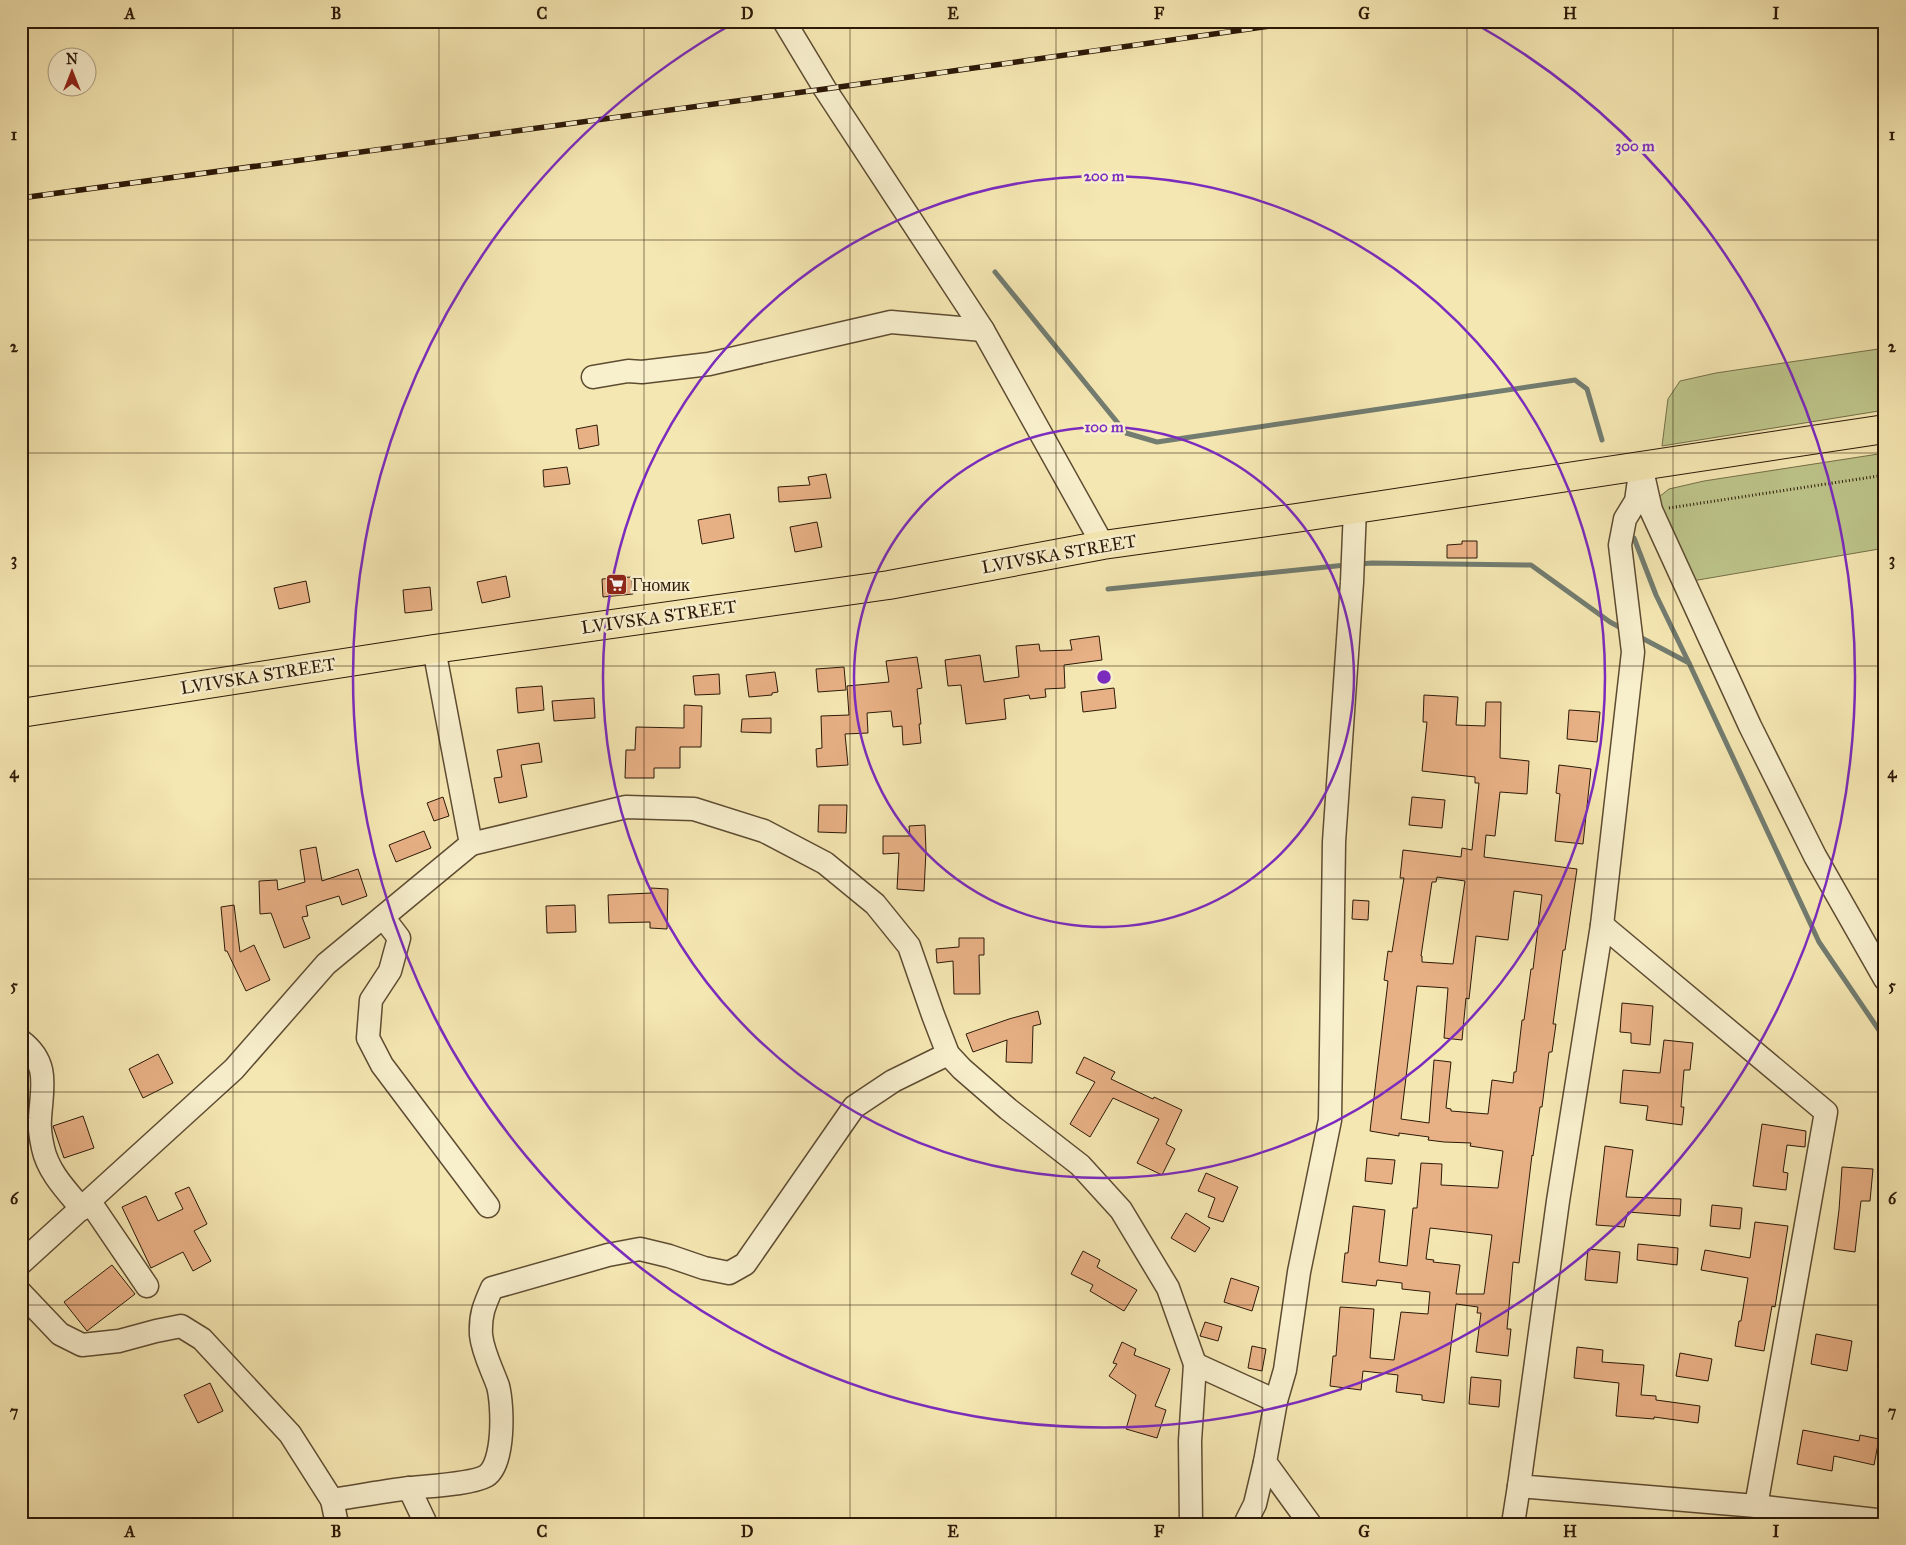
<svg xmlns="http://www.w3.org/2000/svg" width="1906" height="1545" viewBox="0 0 1906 1545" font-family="'IM FELL Great Primer',serif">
	<rect width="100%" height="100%" fill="#f5e7b2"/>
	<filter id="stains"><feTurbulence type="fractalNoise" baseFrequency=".004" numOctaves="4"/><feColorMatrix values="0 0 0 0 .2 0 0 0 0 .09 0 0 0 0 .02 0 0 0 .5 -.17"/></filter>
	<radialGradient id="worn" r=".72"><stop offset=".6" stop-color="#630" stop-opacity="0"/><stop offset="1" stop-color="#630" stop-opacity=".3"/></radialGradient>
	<!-- green -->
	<g fill="#bdc58a" stroke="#746f49">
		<path d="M1885 348V410L1662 446 1668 399 1680 381 1716 373Z"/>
		<path d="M1885 453V548L1692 581 1662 518 1659 497 1669 489 1704 481Z"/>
	</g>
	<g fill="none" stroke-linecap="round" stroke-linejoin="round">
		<!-- stream -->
		<g stroke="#727c70" stroke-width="5">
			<path d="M995 272 1126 433 1157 442 1575 380 1587 389 1602 440"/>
			<path d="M1634 538 1656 595 1689 663"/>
			<path d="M1359 564 1372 563 1531 565 1610 622 1623 629"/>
			<path d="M1108 589 1346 565"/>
			<path d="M1638 636 1689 663 1819 942 1885 1039"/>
		</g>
	</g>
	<!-- building -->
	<g fill="#e8b085" stroke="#2c1908" fill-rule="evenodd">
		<path d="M597 425 599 445 579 449 576 429Z"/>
		<path d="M567 467 570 484 544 487 543 470Z"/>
		<path d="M826 474 831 498 779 502 778 487 810 485 808 477Z"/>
		<path d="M730 514 734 538 702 544 698 520Z"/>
		<path d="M817 522 822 547 795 552 790 527Z"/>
		<path d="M1462 541H1477V558H1447V545L1462 544Z"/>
		<path d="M506 576 510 597 482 603 477 582Z"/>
		<path d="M631 577 633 594 603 597 602 579Z"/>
		<path d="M306 581 310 602 279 609 274 588Z"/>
		<path d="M430 587 432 610 405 613 403 590Z"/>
		<path d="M1099 636 1102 660 1064 665 1065 688 1045 689 1046 697 1030 699 1029 695 1004 699 1006 719 966 724 961 685 948 686 945 660 980 655 984 682 1019 677 1016 646 1039 644 1040 651 1072 650 1070 640Z"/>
		<path d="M917 657 922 688 917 689 921 724H919L921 743 903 745 902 726 893 727 891 711 867 713 868 733 845 734 848 765 817 767 816 749 822 748 821 716 849 715 847 686 889 682 886 661Z"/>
		<path d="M844 667 846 690 818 692 816 669Z"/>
		<path d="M775 672 778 692 772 693V695L749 697 746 675Z"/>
		<path d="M719 674 720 694 695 695 693 676Z"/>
		<path d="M542 686 544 710 518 713 516 688Z"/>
		<path d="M1114 688 1116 708 1083 712 1081 692Z"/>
		<path d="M1424 695 1458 697 1456 725 1485 726 1486 702H1501L1500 758 1529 761 1527 794 1500 792 1495 836 1486 835 1484 857 1577 869 1565 950H1563L1553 1024H1556L1552 1052H1549L1542 1107H1540L1533 1156 1532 1155 1519 1263 1513 1262 1507 1329H1511L1508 1356 1476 1352 1481 1313H1477L1478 1307 1456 1304 1444 1403 1422 1400V1395L1396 1392 1398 1375 1363 1371 1361 1390 1330 1386 1333 1356H1336L1340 1307 1374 1309 1370 1358 1394 1360 1401 1312 1428 1314 1430 1292 1402 1289V1283L1377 1280 1376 1286 1342 1282 1345 1253H1348L1353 1206 1385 1210 1379 1262 1407 1266 1413 1208H1417L1421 1163 1442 1164 1441 1185 1498 1188 1503 1151 1470 1146 1471 1143 1444 1142 1428 1140 1429 1137 1399 1133V1136L1370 1131 1388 981 1384 980 1388 951 1392 952 1404 878H1400L1403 850 1461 857 1462 848 1472 850 1479 783H1475V777L1422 771 1427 722H1423ZM1437 877 1465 881 1453 964 1422 962V956H1421L1432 882H1436ZM1514 891 1542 895 1533 969H1531L1524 1020H1522L1516 1072H1514L1513 1083 1492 1080 1488 1114 1451 1111V1109L1446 1108 1451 1062 1434 1060 1429 1123 1401 1119 1417 986 1448 988 1444 1038 1462 1040 1466 998 1469 999 1476 936 1508 940ZM1430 1228 1492 1235 1484 1294H1456L1460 1265 1433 1262 1434 1260 1426 1259Z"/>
		<path d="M594 698 595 718 554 721 552 701Z"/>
		<path d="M684 705 702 706 701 747H680V768H654V778H625L626 750H635L636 727 684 728Z"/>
		<path d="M1569 710 1600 712 1597 742 1567 739Z"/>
		<path d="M771 718V733L741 732 742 719Z"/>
		<path d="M539 743 542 762 521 765 527 797 499 803 494 778 502 777 497 750Z"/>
		<path d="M1559 765 1591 769 1583 844 1555 841 1560 794 1556 793Z"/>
		<path d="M443 797 449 816 434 821 427 803Z"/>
		<path d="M1412 797 1445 800 1442 828 1409 825Z"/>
		<path d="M819 805H847L846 833 818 832Z"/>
		<path d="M925 825 926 851 924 891 897 889 899 853 883 854V836H910L909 826Z"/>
		<path d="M424 831 431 848 396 862 389 845Z"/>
		<path d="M316 847 322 881 358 869 367 896 342 905 339 896 306 906 308 916 302 917 310 938 284 948 271 913 260 914 259 881 277 880 278 890 305 882 300 850Z"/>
		<path d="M651 888 668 889 667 929 650 928V922L609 923 608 895 651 893Z"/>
		<path d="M1353 900 1369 901 1368 920 1352 919Z"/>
		<path d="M234 905 240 952 254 945 270 980 246 991 227 951H225L221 907Z"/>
		<path d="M575 905 576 932 547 933 546 906Z"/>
		<path d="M959 938H984V955H979L980 994H954L953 961 937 963 936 949 959 947Z"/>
		<path d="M1622 1003 1653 1006 1650 1045 1631 1043V1033L1620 1032Z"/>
		<path d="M1038 1011 1041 1024 1033 1026 1032 1063 1006 1062 1007 1040 973 1052 966 1034 1009 1019Z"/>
		<path d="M1664 1040 1693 1043 1690 1070H1684L1681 1107H1684L1682 1125 1646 1120 1648 1106 1620 1103 1623 1070 1660 1073Z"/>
		<path d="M158 1054 173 1083 143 1098 129 1069Z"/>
		<path d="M1084 1057 1115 1072 1111 1079 1153 1099 1154 1097 1182 1110 1166 1144 1175 1149 1162 1175 1137 1163 1159 1119 1113 1098 1090 1137 1070 1124 1095 1082 1076 1073Z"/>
		<path d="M83 1116 94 1148 64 1158 53 1126Z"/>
		<path d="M1762 1124 1806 1131 1805 1147 1787 1145 1783 1172 1788 1173 1786 1190 1753 1186Z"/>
		<path d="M1605 1146 1633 1150 1626 1197 1681 1199 1680 1216 1628 1212 1624 1227 1596 1225Z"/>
		<path d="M1367 1158 1395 1160 1392 1184 1365 1181Z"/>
		<path d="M1842 1167 1873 1169 1870 1201H1861L1855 1252 1834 1249 1839 1210Z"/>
		<path d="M1206 1173 1238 1187 1223 1222 1208 1217 1215 1198 1198 1191Z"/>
		<path d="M189 1187 207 1224 194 1231 211 1261 193 1271 183 1252 151 1268 122 1207 146 1196 158 1221 183 1209 175 1193Z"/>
		<path d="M1712 1205 1742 1208 1740 1229 1710 1226Z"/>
		<path d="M1186 1213 1210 1228 1195 1252 1171 1238Z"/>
		<path d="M1755 1222 1788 1226 1775 1307 1772 1306 1764 1351 1735 1346 1739 1321H1741L1748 1278 1701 1270 1705 1250 1750 1258Z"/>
		<path d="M1638 1244 1678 1248 1677 1265 1637 1260Z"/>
		<path d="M1588 1249 1620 1252 1617 1283 1585 1280Z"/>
		<path d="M1083 1251 1100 1260 1097 1267 1137 1290 1124 1311 1090 1291 1093 1285 1071 1274Z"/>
		<path d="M112 1265 135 1294 87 1331 64 1302Z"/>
		<path d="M1231 1278 1259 1287 1252 1311 1224 1302Z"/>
		<path d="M1205 1322 1222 1327 1218 1341 1200 1336Z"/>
		<path d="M1816 1334 1852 1341 1847 1371 1811 1364Z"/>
		<path d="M1122 1342 1136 1349 1134 1355 1170 1369 1155 1406 1166 1410 1157 1438 1126 1429 1136 1395 1109 1376 1117 1364 1113 1363Z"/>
		<path d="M1252 1346 1266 1349 1262 1371 1248 1368Z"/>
		<path d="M1577 1347 1603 1350 1602 1362 1644 1365 1641 1395 1656 1396V1400L1700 1406 1698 1423 1654 1417V1419L1616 1416 1619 1383 1574 1378Z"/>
		<path d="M1680 1353 1712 1359 1708 1381 1676 1376Z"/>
		<path d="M1471 1377 1501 1380 1499 1407 1469 1404Z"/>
		<path d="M210 1383 223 1411 198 1423 184 1395Z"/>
		<path d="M1803 1430 1859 1441 1860 1435 1879 1439 1874 1465 1834 1456 1832 1471 1797 1464Z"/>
	</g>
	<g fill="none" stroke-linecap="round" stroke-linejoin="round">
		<defs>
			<g id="minor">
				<path d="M784 21 825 89 983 330 1103 545"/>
				<path d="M593 377 628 371 642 372 709 364 891 322 983 330"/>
				<path d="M471 844 626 807 694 809 764 831 825 863 875 904 909 946 933 1015 948 1054 962 1069 1008 1109 1080 1165 1121 1210 1168 1288 1195 1364 1190 1441 1191 1524"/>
				<path d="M383 917 399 938 390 971 371 1000 368 1038 382 1065 488 1206"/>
				<path d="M1602 925 1826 1112 1756 1506"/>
				<path d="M1885 979 1815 856 1750 726 1651 510 1641 466 1636 501 1625 519 1620 545 1633 652 1602 925 1558 1201 1519 1486 1756 1506 1885 1521"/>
				<path d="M21 1041C50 1063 42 1087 40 1118 39 1127 41 1139 43 1148 48 1172 67 1191 82 1209"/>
				<path d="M90 1202 147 1286"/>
				<path d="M21 1263 234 1069 326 964 471 844 434 649"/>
				<path d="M21 1293 60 1334 82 1345 119 1341 156 1331 181 1326 202 1339 290 1434 332 1500C358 1496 384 1491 411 1488 428 1486 472 1484 486 1476 505 1464 503 1405 498 1386 492 1369 483 1353 481 1335 480 1315 484 1306 492 1288L608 1255 640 1249 669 1256 704 1268 729 1273 745 1264 854 1107 893 1081 948 1054"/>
				<path d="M1195 1364 1276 1401 1285 1370 1299 1272 1330 1120 1334 842 1352 582 1355 509"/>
				<path d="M1276 1401 1265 1462 1310 1524"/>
				<path d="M409 1488 426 1524"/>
				<path d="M332 1500 337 1524"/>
				<path d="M1245 1524 1255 1504 1265 1462"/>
				<path d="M1513 1524 1519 1486"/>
			</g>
			<path id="major" d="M21 713 434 649 889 585 1103 545 1296 518 1885 429"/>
		</defs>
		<!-- minor casing -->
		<use href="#minor" stroke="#5e4c32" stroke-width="25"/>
		<!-- major casing -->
		<use href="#major" stroke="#2c1908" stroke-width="30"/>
		<!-- path -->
		<path stroke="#2c1908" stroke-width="3" stroke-dasharray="1 2.5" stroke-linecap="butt" d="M1669 508 1885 475"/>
		<!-- minor -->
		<use href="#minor" stroke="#f8efcd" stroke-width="22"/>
		<!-- major -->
		<use href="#major" stroke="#f5e7b2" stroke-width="28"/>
		<defs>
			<path id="rail" d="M21 198 825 89 1305 21"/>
		</defs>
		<!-- rail casing -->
		<use href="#rail" stroke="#2c1908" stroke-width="5.5"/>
		<!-- rail -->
		<use href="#rail" stroke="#f8efcd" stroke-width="4" stroke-dasharray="11" stroke-linecap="butt"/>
	</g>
	<!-- grid -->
	<path fill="none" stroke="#2c1908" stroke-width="1" stroke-opacity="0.55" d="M233 21V1524M439 21V1524M644 21V1524M850 21V1524M1056 21V1524M1262 21V1524M1467 21V1524M1673 21V1524M21 240H1885M21 453H1885M21 666H1885M21 879H1885M21 1092H1885M21 1305H1885"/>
	<!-- distance rings -->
	<g fill="none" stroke="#7b2cbf" stroke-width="2.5">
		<circle cx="1104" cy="677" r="250"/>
		<circle cx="1104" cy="677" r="501"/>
		<path d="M1474 23A751 751 0 1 1 734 23"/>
	</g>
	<!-- icons -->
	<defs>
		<symbol id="supermarket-square" viewBox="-11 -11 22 22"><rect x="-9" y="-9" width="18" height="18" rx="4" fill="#8f2418" stroke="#f8efcd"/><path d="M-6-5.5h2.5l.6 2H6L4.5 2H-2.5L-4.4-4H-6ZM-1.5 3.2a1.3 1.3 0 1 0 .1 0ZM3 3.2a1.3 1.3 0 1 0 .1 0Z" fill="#fff"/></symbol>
	</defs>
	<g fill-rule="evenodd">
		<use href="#supermarket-square" x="604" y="572" width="25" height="25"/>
	</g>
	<g text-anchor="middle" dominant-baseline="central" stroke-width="5" stroke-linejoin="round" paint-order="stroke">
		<!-- street labels -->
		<g font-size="18" fill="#2c1908" stroke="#f8efcd">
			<text transform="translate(1059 554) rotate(-10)">LVIVSKA STREET</text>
			<text transform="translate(659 617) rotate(-8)">LVIVSKA STREET</text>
			<text transform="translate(258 676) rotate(-9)">LVIVSKA STREET</text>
		</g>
		<!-- poi labels -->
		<g font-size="18" fill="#2c1908" stroke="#f8efcd" text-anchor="start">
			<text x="632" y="585">Гномик</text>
		</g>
	</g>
	<circle cx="1104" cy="677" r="8" fill="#7b2cbf" stroke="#f8efcd" stroke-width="2.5"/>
	<g font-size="15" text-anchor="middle" font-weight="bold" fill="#7b2cbf" stroke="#f8efcd" stroke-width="5" stroke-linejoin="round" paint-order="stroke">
		<text x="1635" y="151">300 m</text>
		<text x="1104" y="181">200 m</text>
		<text x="1104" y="432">100 m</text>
	</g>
	<!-- margin -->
	<rect width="1906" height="1545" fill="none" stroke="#f5e7b2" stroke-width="55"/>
	<!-- north arrow -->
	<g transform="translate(72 72)"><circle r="24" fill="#f8efcd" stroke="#a6997e"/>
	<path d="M0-4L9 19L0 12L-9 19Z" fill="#8f2418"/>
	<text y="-8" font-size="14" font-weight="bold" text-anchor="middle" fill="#2c1908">N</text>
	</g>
	<rect x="28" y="28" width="1850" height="1490" fill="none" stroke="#2c1908" stroke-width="2"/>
	<g font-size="16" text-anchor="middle" font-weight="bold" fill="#2c1908">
		<text x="130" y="19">A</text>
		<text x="336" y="19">B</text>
		<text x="542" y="19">C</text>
		<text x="747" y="19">D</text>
		<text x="953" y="19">E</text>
		<text x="1159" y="19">F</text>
		<text x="1364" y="19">G</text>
		<text x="1570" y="19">H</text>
		<text x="1776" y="19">I</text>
		<text x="14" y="140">1</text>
		<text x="1892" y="140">1</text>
		<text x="14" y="352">2</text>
		<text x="1892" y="352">2</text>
		<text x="14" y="565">3</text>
		<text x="1892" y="565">3</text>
		<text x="14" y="778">4</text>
		<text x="1892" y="778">4</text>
		<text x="14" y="991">5</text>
		<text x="1892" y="991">5</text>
		<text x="14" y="1204">6</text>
		<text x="1892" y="1204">6</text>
		<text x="14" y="1417">7</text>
		<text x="1892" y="1417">7</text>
		<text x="130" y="1537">A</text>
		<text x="336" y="1537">B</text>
		<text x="542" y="1537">C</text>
		<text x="747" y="1537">D</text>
		<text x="953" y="1537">E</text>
		<text x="1159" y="1537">F</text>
		<text x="1364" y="1537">G</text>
		<text x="1570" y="1537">H</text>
		<text x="1776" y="1537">I</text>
	</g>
	<rect width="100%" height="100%" filter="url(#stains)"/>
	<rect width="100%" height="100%" fill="url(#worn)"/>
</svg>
